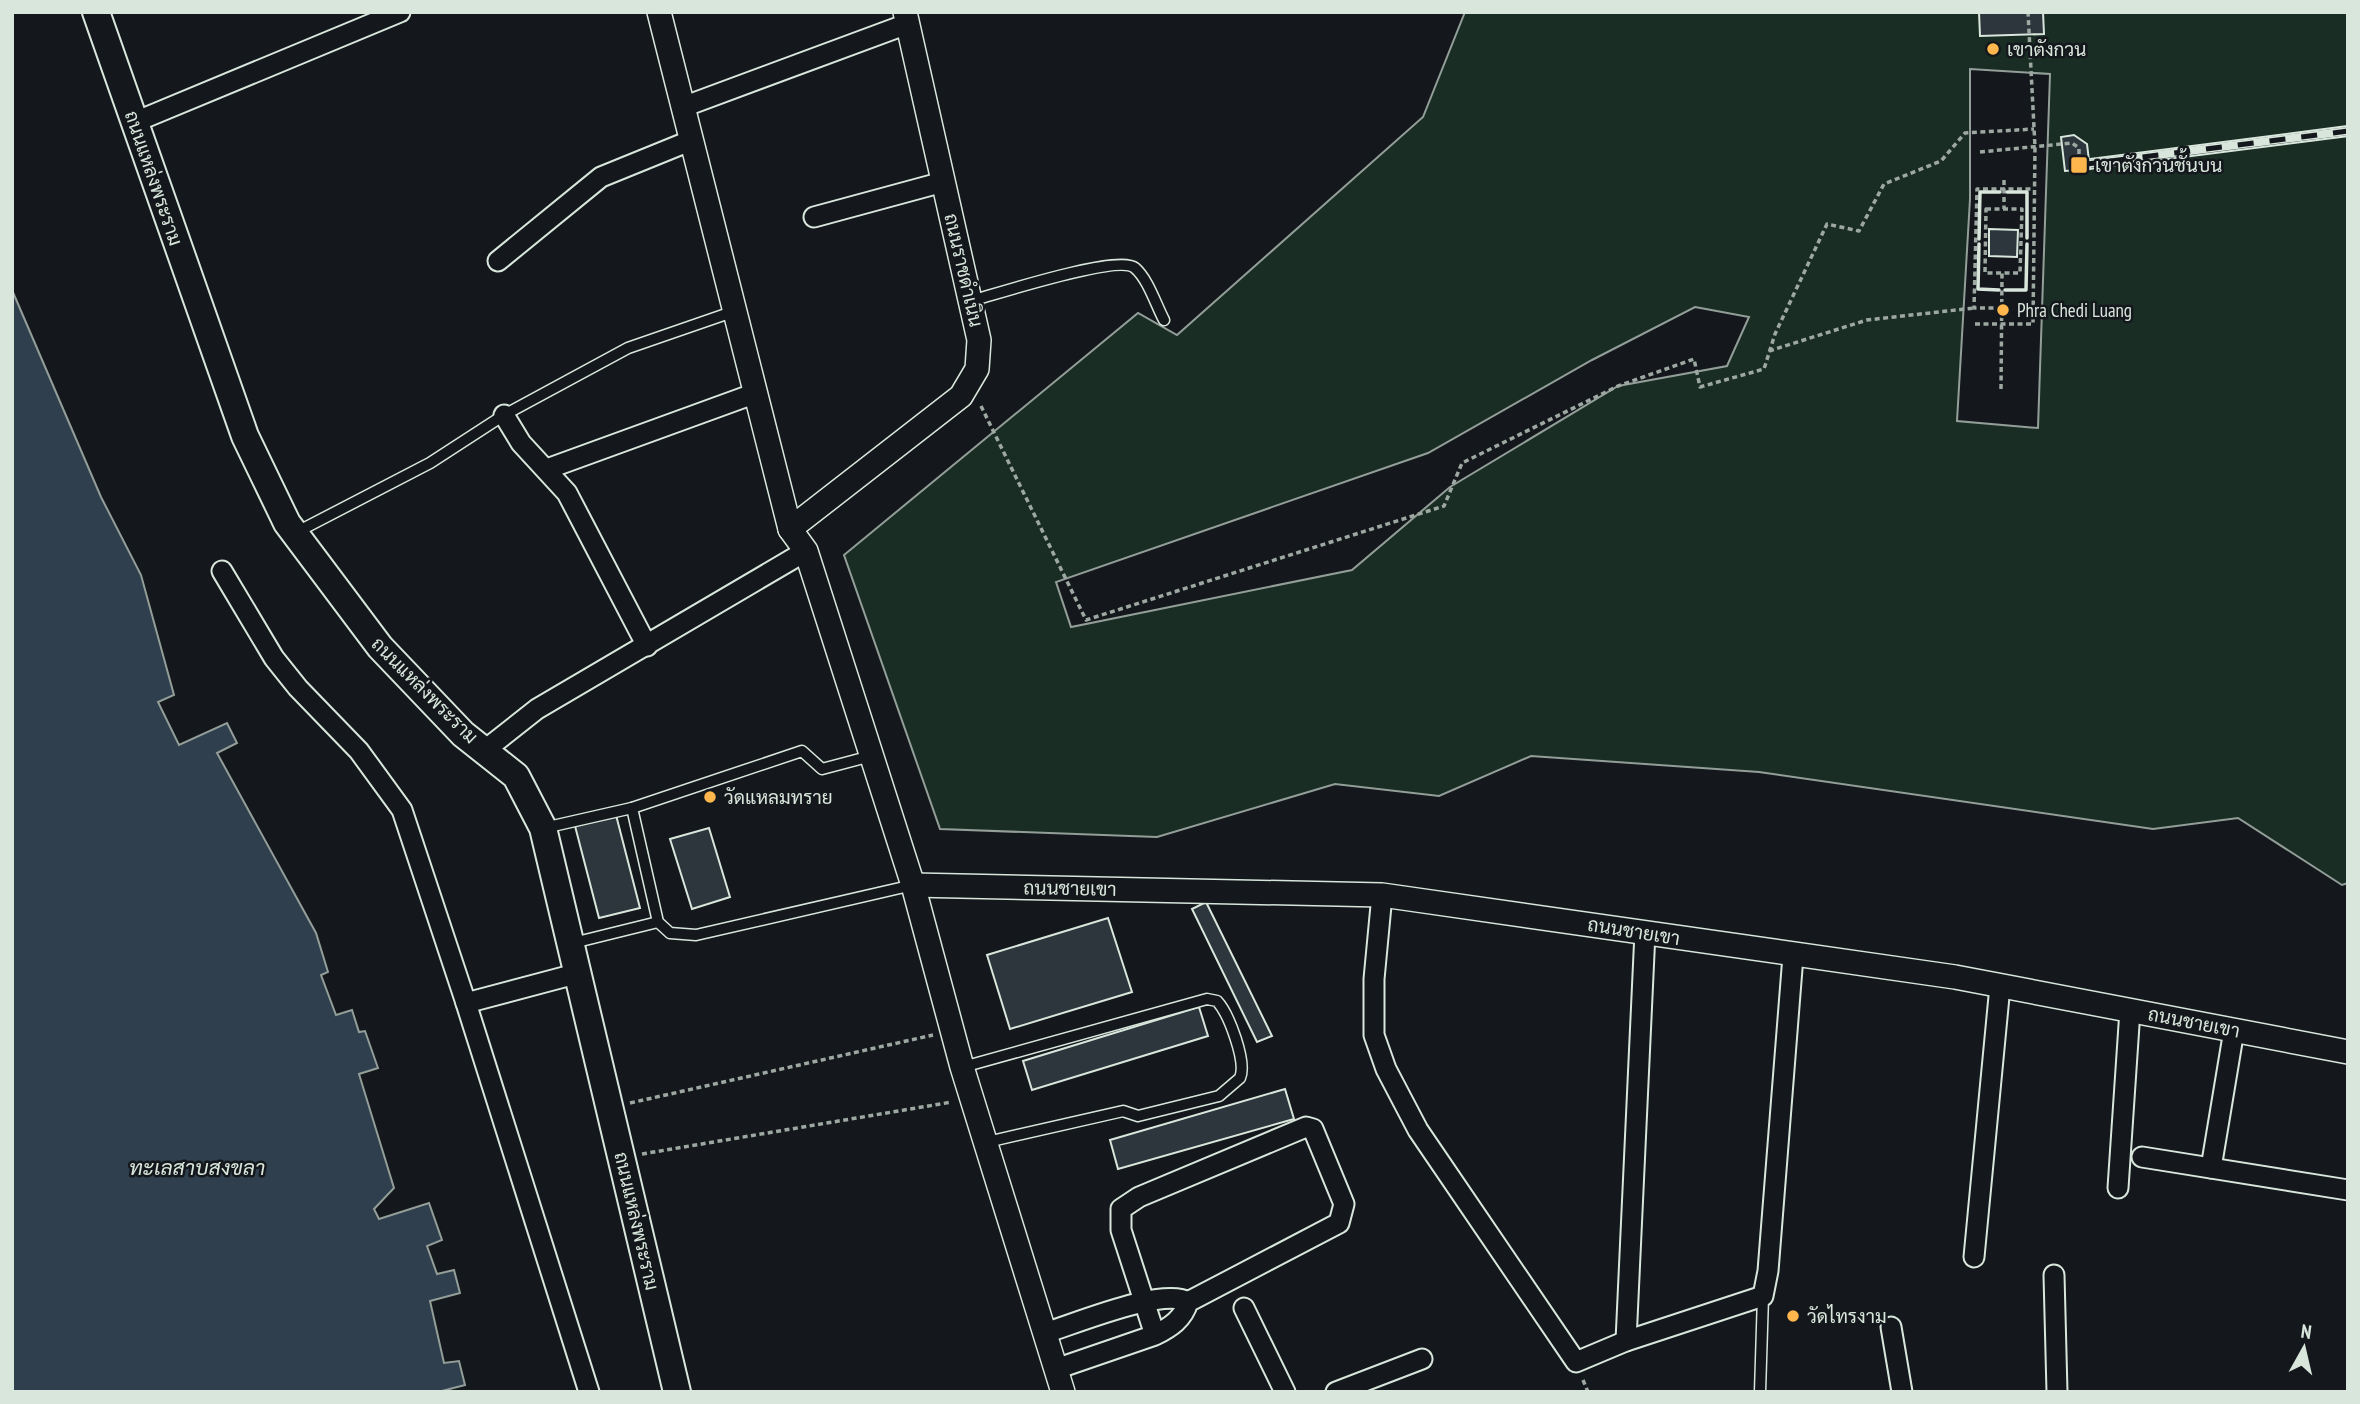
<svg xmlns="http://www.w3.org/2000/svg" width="2360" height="1404" viewBox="0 0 2360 1404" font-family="'PT Sans Narrow',Sarabun,sans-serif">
	<rect width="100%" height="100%" fill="#14181c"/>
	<!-- green -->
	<path fill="#1a2d24" stroke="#939e99" stroke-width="2" fill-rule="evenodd" d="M1465 12H2348V883L2342 885 2238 818 2153 829 1759 772 1531 756 1439 796 1335 784 1157 837 940 829 844 555 1138 313 1177 335 1423 117ZM1970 69 2050 74 2038 428 1957 421 1970 199ZM1695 307 1749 317 1727 366 1618 386 1450 487 1352 570 1071 627 1056 582 1428 453 1592 360Z"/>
	<!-- water -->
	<path fill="#2f3f4d" stroke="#939e99" stroke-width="2" d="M12 290 101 497 141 575 174 695 158 702 179 745 227 723 237 743 217 753 316 933 328 972 321 975 336 1015 352 1010 359 1032 365 1031 378 1068 359 1074 394 1188 374 1209 379 1219 429 1203 442 1240 427 1246 437 1274 454 1270 460 1293 430 1301 444 1363 459 1361 465 1385 438 1392H12Z"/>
	<!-- building -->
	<g fill="#2c363c" stroke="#d8e6dc" stroke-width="2">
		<path d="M1979 12H2043L2044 34 1980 36Z"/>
		<path d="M2348 126V136L2090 169 2089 159Z"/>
		<path d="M2074 135 2087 144 2090 169 2065 171 2061 137Z"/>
		<path d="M1989 229 2018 230 2017 257 1989 256Z"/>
		<path d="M616 815 640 908 599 918 575 826Z"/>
		<path d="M709 828 730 897 692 909 670 839Z"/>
		<path d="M1206 902 1272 1036 1257 1042 1192 909Z"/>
		<path d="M1108 918 1132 992 1010 1029 987 955Z"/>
		<path d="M1199 1007 1208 1036 1032 1090 1023 1061Z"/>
		<path d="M1285 1089 1294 1119 1118 1169 1110 1140Z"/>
	</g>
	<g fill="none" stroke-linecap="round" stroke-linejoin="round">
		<defs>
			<g id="service">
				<path d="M971 301C996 294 1119 254 1135 268 1148 279 1156 305 1164 320"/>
				<path d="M295 533 430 463 504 415 628 348 735 311"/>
				<path d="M871 756 822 769 802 751 632 808 658 922 670 933 696 935 913 885"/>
				<path d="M544 828 632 808"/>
				<path d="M573 943 658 922"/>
				<path d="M963 1067 1207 999 1217 1001C1229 1014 1247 1062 1240 1078L1219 1096 1138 1116 1123 1111 987 1142"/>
				<path d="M1760 1392 1763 1296"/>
			</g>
			<g id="minor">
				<path d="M683 107 907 24"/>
				<path d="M135 122 400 12"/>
				<path d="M814 217 943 182"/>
				<path d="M498 261 601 177 692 140"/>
				<path d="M504 415 521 443 567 493 647 646"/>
				<path d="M547 469 756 393"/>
				<path d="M222 571 274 658 298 688 359 751 402 810 466 1003"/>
				<path d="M485 750 537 709 806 551"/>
				<path d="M1382 895 1374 979V1035L1386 1069 1418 1130 1576 1362 1626 1341 1763 1296 1768 1271 1793 956"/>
				<path d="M579 973 466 1003 589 1392"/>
				<path d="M2142 1157 2348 1190"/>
				<path d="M2211 1168 2234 1030"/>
				<path d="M2118 1188 2130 1010"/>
				<path d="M1974 1257 2000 986"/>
				<path d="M2054 1275 2057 1392"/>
				<path d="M1244 1308 1285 1392"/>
				<path d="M1891 1327 1902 1392"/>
				<path d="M1045 1333C1075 1324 1163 1287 1188 1302"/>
				<path d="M1626 1341 1645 932"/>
				<path d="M1056 1369 1155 1335C1171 1327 1183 1319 1188 1302L1339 1223 1344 1204 1313 1129 1306 1127 1139 1197 1121 1209V1230L1155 1335"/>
				<path d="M1336 1392 1422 1359"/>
			</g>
			<g id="tertiary">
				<path d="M659 12 790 529 806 551 913 885 962 1067 1063 1392"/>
				<path d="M790 529 961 396 977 369 979 340 905 12"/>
				<path d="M913 885 1382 895 1955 977 2348 1052"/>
			</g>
			<path id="secondary" d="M96 12 245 436 287 523 380 647 463 734 516 776 543 828 677 1392"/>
		</defs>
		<!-- service casing -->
		<use href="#service" stroke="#d8e6dc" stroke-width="13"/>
		<!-- minor casing -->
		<use href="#minor" stroke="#d8e6dc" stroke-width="23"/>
		<!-- tertiary casing -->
		<use href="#tertiary" stroke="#d8e6dc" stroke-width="26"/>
		<!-- secondary casing -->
		<use href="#secondary" stroke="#d8e6dc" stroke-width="30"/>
		<!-- path -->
		<g stroke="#9da8a2" stroke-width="3.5" stroke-dasharray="5 3.5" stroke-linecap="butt">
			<path d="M1980 152 2072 143 2079 148V165"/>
			<path d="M2004 180V209"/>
			<path d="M1986 209H2022L2020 273H1985Z"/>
			<path d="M2002 308H1974L1977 189H2034"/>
			<path d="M1975 324H2033L2035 147 2028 12"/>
			<path d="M1769 351 1867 320 1974 308"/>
			<path d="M2001 389 2002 273"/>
			<path d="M981 406 1086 620 1444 506 1462 463 1618 386 1694 359 1700 387 1764 369 1775 334 1827 224 1859 231 1884 184 1941 161 1965 133 2034 129"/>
			<path d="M630 1103 933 1035"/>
			<path d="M642 1154 952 1102"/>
			<path d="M1583 1380 1588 1392"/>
		</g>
		<!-- service -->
		<use href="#service" stroke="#14181c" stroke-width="10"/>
		<!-- minor -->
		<use href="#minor" stroke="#14181c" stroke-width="19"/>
		<!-- tertiary -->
		<use href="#tertiary" stroke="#14181c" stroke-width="23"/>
		<!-- secondary -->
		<use href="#secondary" stroke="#14181c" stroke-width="26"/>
		<defs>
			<path id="rail" d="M2079 165 2348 131"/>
		</defs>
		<!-- rail casing -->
		<use href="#rail" stroke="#d8e6dc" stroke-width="8"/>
		<!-- rail -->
		<use href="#rail" stroke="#14181c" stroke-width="5" stroke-dasharray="16" stroke-linecap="butt"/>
		<!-- wall -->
		<g stroke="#d8e6dc" stroke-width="3.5">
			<path d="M2007 192H2027V238"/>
			<path d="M1979 239 1980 192H2000"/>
			<path d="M1979 244 1978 289 1999 290"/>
			<path d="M2005 290H2026L2027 244"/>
		</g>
	</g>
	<!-- markers -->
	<g fill="#ffb74d" stroke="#14181c" stroke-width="2.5">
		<circle cx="1993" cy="49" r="7"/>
		<rect x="2070" y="156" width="18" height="18" rx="3.5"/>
		<circle cx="2003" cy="310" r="7"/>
		<circle cx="710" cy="797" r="7"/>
		<circle cx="1793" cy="1316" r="7"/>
	</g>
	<g text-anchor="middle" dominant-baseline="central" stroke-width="5" stroke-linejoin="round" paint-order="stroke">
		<!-- poi labels -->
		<g font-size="19" fill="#d8e6dc" stroke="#14181c" text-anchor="start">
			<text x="2007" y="49">เขาตังกวน</text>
			<text x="2095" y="165">เขาตังกวนชั้นบน</text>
			<text x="2017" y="310">Phra Chedi Luang</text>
			<text x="724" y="797">วัดแหลมทราย</text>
			<text x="1807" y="1316">วัดไทรงาม</text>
		</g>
		<!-- street labels -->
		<g font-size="19" fill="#d8e6dc" stroke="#14181c">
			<text transform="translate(154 178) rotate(71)">ถนนแหล่งพระราม</text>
			<text transform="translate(964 270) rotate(77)">ถนนราชดำเนิน</text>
			<text transform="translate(425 690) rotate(45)">ถนนแหล่งพระราม</text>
			<text transform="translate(1070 888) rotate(1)">ถนนชายเขา</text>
			<text transform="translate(1634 931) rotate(9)">ถนนชายเขา</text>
			<text transform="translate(2194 1022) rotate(11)">ถนนชายเขา</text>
			<text transform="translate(637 1221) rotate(77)">ถนนแหล่งพระราม</text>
		</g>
		<!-- water labels -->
		<g font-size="21" font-style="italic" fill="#d8e6dc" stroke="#14181c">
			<text x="197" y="1167">ทะเลสาบสงขลา</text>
		</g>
	</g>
	<!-- border -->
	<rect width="2360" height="1404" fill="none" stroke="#d8e6dc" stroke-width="28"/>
	<!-- north arrow -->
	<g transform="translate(2304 1348) rotate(8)" stroke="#14181c" stroke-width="5" paint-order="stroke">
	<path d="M0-5L12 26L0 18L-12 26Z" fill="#d8e6dc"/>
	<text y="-10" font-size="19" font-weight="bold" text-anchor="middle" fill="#d8e6dc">N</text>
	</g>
</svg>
